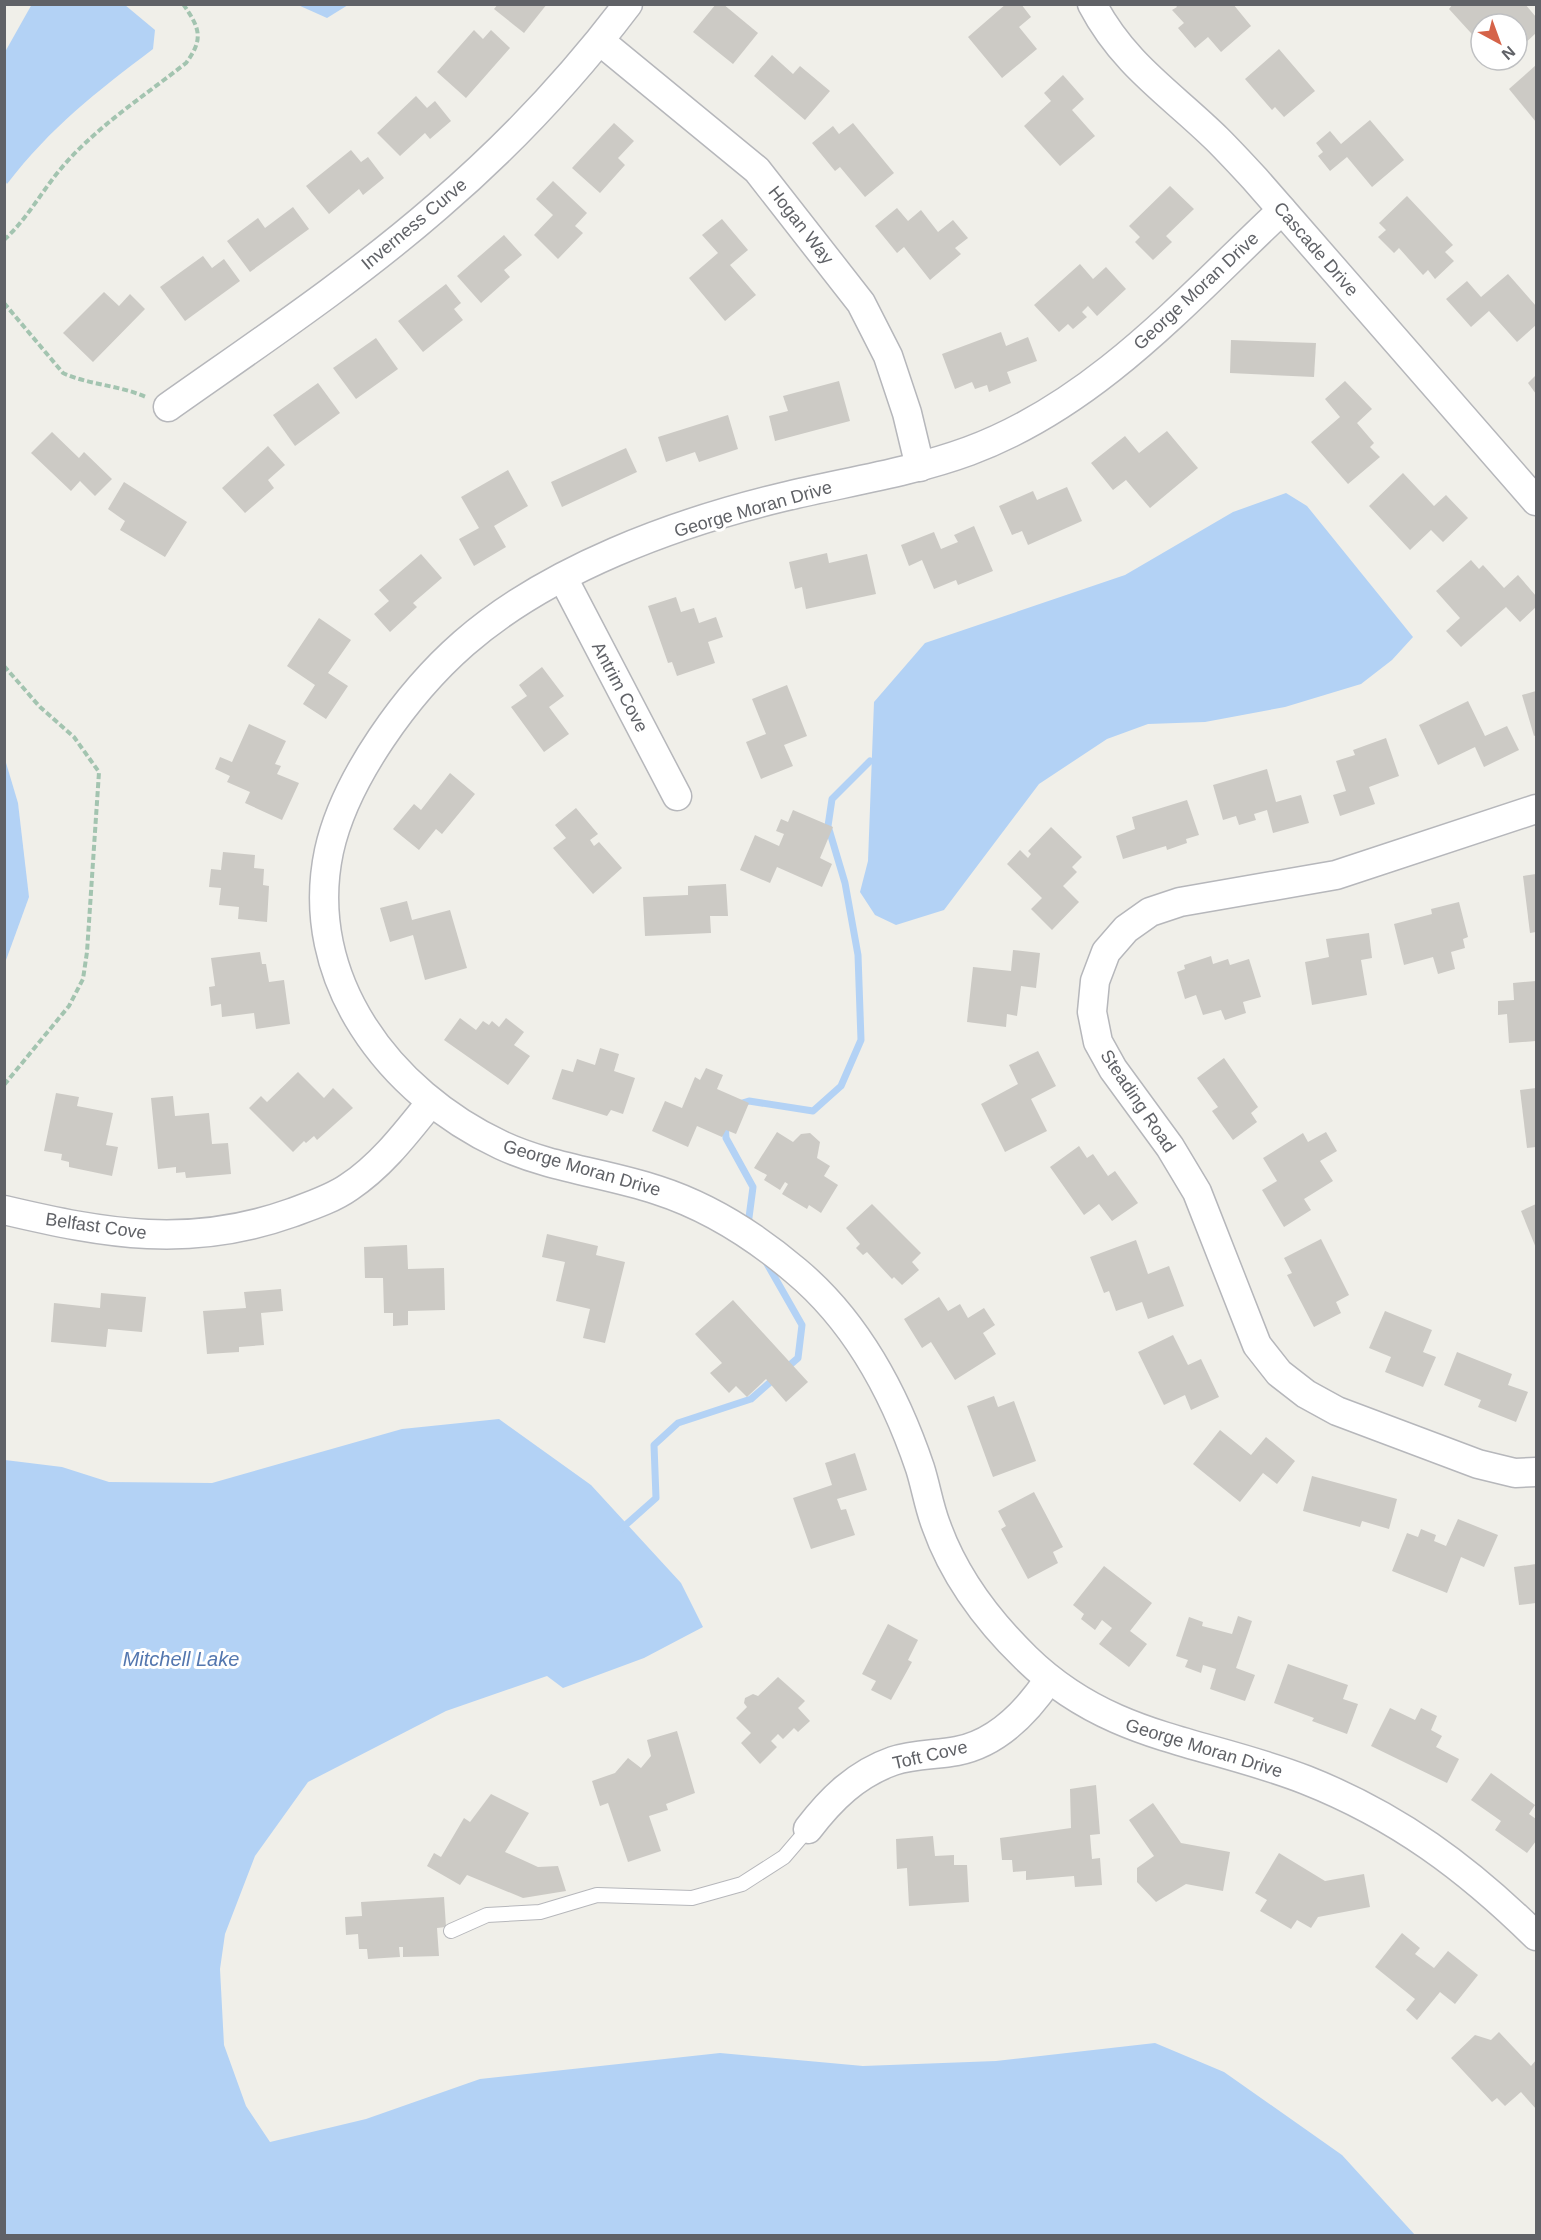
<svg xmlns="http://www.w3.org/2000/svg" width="1541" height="2240" viewBox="0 0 1541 2240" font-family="Helvetica,sans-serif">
	<rect width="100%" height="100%" fill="#f0efe9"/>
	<!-- water -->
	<g fill="#b3d2f5">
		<path d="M32 4 125 5 155 30 153 49C95 93 52 126 7 184L4 179 5 52Z"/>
		<path d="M298 5H348L327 18Z"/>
		<path d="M1286 493 1307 506 1413 637 1392 660 1361 684 1285 707 1205 722 1148 724 1107 739 1039 784 944 910 896 925 875 915 860 892 868 861 874 702 925 643 1125 575 1233 512Z"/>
		<path d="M4 756 18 803 29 897 5 963Z"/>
		<path d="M499 1419 591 1485 681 1583 703 1627 644 1658 563 1688 547 1676 446 1711 308 1782 255 1856 225 1934 220 1969 224 2045 246 2106 270 2142 366 2119 480 2079 720 2053 863 2066 996 2061 1155 2043 1224 2072 1342 2155 1415 2235H5V1460L62 1467 109 1482 212 1483 402 1429Z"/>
	</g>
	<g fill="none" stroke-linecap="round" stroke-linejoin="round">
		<!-- stream -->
		<g stroke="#b3d2f5" stroke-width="7">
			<path d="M739 1104 749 1101 813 1111 841 1086 861 1040 858 955 845 883 828 826 832 799 870 761"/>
			<path d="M725 1124 726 1138 753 1187 748 1225"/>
			<path d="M766 1262 802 1325 798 1358 784 1370"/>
			<path d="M620 1530 656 1498 654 1445 678 1423 751 1399 776 1377"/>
		</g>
	</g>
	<!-- building -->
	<g fill="#cccac5">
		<path d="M498 4H547L524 33 494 9Z"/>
		<path d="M716 4H723L758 33 733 64 693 32Z"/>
		<path d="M1006 4H1021L1031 17 1019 27 1037 49 1002 78 968 37Z"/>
		<path d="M1175 4H1233L1251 26 1221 52 1208 37 1195 48 1178 28 1184 23 1172 10 1177 7Z"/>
		<path d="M1453 4H1525L1536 17V33L1517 51V24H1481V44L1449 9Z"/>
		<path d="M474 30 483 39 491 30 510 48 466 98 437 72Z"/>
		<path d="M1279 49 1315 91 1284 117 1275 107 1272 110 1245 79Z"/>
		<path d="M772 55 793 74 800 66 830 91 805 120 754 76Z"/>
		<path d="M1536 65V122L1509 89Z"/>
		<path d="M1063 75 1084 99 1072 110 1095 136 1060 166 1024 126 1051 101 1044 93Z"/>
		<path d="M416 96 427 108 435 101 451 121 430 139 425 133 400 156 377 133Z"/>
		<path d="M1370 120 1404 160 1372 187 1347 157 1330 171 1318 156 1323 152 1316 143 1330 131 1341 144Z"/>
		<path d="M614 123 634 141 618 158 625 165 600 193 572 168Z"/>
		<path d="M853 123 894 173 865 197 840 167 835 171 812 143 833 126 839 134Z"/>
		<path d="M351 150 361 162 368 157 384 178 363 195 359 189 329 214 306 186Z"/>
		<path d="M553 181 587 213 575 226 583 233 558 259 534 235 553 215 536 199Z"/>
		<path d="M1170 186 1194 209 1166 236 1172 242 1153 260 1135 242 1140 237 1129 226Z"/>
		<path d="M1407 196 1453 245 1445 252 1454 261 1435 279 1428 270 1423 275 1399 248 1394 253 1378 237 1386 230 1379 223Z"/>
		<path d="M293 207 309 229 250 272 227 241 258 218 265 228Z"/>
		<path d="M897 208 908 221 921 210 938 232 953 220 968 238 955 248 961 254 930 280 904 247 897 253 875 226Z"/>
		<path d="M722 219 748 250 730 265 756 295 725 321 689 278 718 253 702 235Z"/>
		<path d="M504 235 522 255 504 270 510 277 481 303 457 276Z"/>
		<path d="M203 256 212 268 224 259 240 281 185 321 160 287Z"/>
		<path d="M1080 264 1093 279 1106 267 1126 289 1097 316 1088 306 1082 312 1087 317 1073 329 1068 324 1059 332 1034 305Z"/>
		<path d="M1508 274 1536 306V325L1517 342 1489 311 1471 327 1446 299 1467 281 1481 297Z"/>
		<path d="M446 284 461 303 454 309 463 320 423 352 398 321Z"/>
		<path d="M104 292 119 306 130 294 145 309 93 362 63 333Z"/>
		<path d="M1001 332 1006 346 1028 337 1037 361 1007 372 1011 383 989 392 987 385 975 389 972 382 955 389 942 354Z"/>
		<path d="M376 338 398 369 356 399 333 368Z"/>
		<path d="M1231 340 1316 343 1314 377 1230 373Z"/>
		<path d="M1536 375V394L1528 383Z"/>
		<path d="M839 381 850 421 775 441 769 416 788 411 783 396Z"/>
		<path d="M1345 381 1372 409 1357 423 1374 443 1370 447 1380 457 1348 484 1311 442 1340 417 1325 399Z"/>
		<path d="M318 383 340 413 295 446 273 415Z"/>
		<path d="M728 415 738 449 699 462 695 452 666 462 658 437Z"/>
		<path d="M1167 431 1198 468 1150 508 1126 480 1113 490 1091 463 1125 436 1139 453Z"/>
		<path d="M52 432 79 458 84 452 112 479 95 496 80 481 71 491 31 453Z"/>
		<path d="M268 446 285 465 268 480 274 488 245 513 222 488Z"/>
		<path d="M626 448 637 472 562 507 551 482Z"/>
		<path d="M508 470 528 506 494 526 506 547 474 566 459 539 479 528 461 497Z"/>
		<path d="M1403 473 1434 506 1446 495 1468 518 1443 542 1431 530 1410 550 1369 506Z"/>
		<path d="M124 482 187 522 165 557 120 530 125 521 108 509Z"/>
		<path d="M1067 487 1082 521 1028 545 1022 531 1012 535 999 506 1033 491 1037 500Z"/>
		<path d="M974 526 993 571 958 585 956 580 934 589 922 560 909 566 901 545 934 532 941 549 958 542 954 535Z"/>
		<path d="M827 553 829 563 867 554 876 594 806 609 802 587 795 589 789 562Z"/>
		<path d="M421 554 442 578 413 603 417 607 390 632 374 614 389 601 379 590Z"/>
		<path d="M1471 560 1479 569 1483 565 1504 588 1518 575 1536 596V607L1520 622 1506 607 1461 647 1446 631 1460 618 1436 591Z"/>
		<path d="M676 597 681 612 694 608 699 623 716 617 723 637 708 642 715 663 677 676 672 662 668 663 648 606Z"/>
		<path d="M319 618 351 640 328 673 348 686 326 719 303 704 315 685 287 666Z"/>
		<path d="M542 667 564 696 549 707 569 734 544 752 511 707 527 696 519 685Z"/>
		<path d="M787 685 807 736 784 745 793 766 761 779 746 742 766 734 752 699Z"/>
		<path d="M1536 691V735L1534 736 1522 695Z"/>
		<path d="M1468 701 1485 736 1507 726 1519 750 1484 767 1475 747 1438 765 1419 725Z"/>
		<path d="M249 724 286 741 275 764 281 766 277 774 299 783 282 820 245 803 250 792 227 782 230 776 215 769 220 757 232 762Z"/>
		<path d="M1386 738 1399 776 1369 787 1375 804 1340 816 1333 795 1346 791 1336 761 1355 755 1353 750Z"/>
		<path d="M1267 769 1276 802 1301 795 1309 823 1273 833 1267 810 1254 814 1256 820 1239 825 1236 816 1223 820 1213 785Z"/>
		<path d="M450 773 475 794 442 834 436 829 419 850 393 829 414 804 421 810Z"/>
		<path d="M1187 800 1199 835 1186 839 1187 843 1167 850 1166 846 1123 859 1116 836 1135 829 1132 817Z"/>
		<path d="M576 808 598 834 590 840 594 846 599 842 622 868 593 894 553 848 566 838 555 825Z"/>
		<path d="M793 810 833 827 820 858 832 864 822 887 777 867 770 883 740 870 755 835 779 846 784 834 776 831 781 819 788 822Z"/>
		<path d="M1051 827 1082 857 1072 867 1077 872 1063 886 1079 902 1052 930 1031 909 1042 898 1007 864 1020 850 1028 858 1031 854 1028 851Z"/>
		<path d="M223 852 255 855 254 868 264 869 263 885 269 886 267 922 238 919 239 907 219 905 221 888 209 887 211 869 221 870Z"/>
		<path d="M1536 874V932L1530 933 1523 876Z"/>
		<path d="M726 884 728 916H710L711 933 645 936 643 897 688 895V886Z"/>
		<path d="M407 901 412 920 450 910 467 968 425 980 413 935 390 942 380 908Z"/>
		<path d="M1459 902 1468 937 1463 939 1465 948 1451 952 1455 969 1438 974 1433 957 1404 965 1394 924 1432 914 1431 909Z"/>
		<path d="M1369 933 1372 958 1361 960 1367 995 1312 1005 1305 962 1329 957 1326 939Z"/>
		<path d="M1013 950 1040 953 1036 988 1021 986 1017 1016 1007 1014 1006 1027 967 1022 973 967 1011 971Z"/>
		<path d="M260 952 262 964H266L269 982 284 980 290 1024 256 1029 254 1013 222 1017 221 1004 211 1006 209 987 215 986 211 958Z"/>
		<path d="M1211 956 1213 964 1228 959 1230 965 1249 959 1261 997 1243 1002 1246 1013 1225 1020 1221 1010 1203 1015 1196 995 1185 999 1177 972 1185 969 1184 965Z"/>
		<path d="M1536 981V1041L1509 1043 1507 1014 1498 1015V1001L1514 1000 1513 983Z"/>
		<path d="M460 1018 476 1030 483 1021 489 1025 492 1021 499 1027 506 1018 524 1032 514 1045 530 1056 508 1085 444 1040Z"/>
		<path d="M600 1048 619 1054 614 1071 635 1078 623 1114 611 1110 607 1116 552 1099 562 1069 573 1072 577 1059 595 1065Z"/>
		<path d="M1038 1051 1056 1086 1031 1099 1047 1131 1005 1152 981 1104 1018 1084 1009 1065Z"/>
		<path d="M1224 1058 1258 1107 1251 1113 1257 1122 1233 1140 1212 1111 1218 1107 1197 1078Z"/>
		<path d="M706 1068 723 1075 717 1089 749 1103 736 1134 726 1130 722 1137 697 1126 688 1147 652 1131 665 1101 682 1108 695 1077 700 1080Z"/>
		<path d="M298 1072 324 1098 333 1088 353 1108 317 1140 314 1136 306 1143 304 1141 293 1152 249 1108 261 1096 267 1102Z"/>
		<path d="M1536 1088V1147L1527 1148 1520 1090Z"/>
		<path d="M56 1093 79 1097 77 1106 113 1113 106 1145 118 1147 112 1176 69 1167V1162L61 1160 62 1154 44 1151Z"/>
		<path d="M173 1096 175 1116 209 1113 212 1144 228 1143 231 1174 186 1178 185 1172 176 1173V1167L158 1169 151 1098Z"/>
		<path d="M777 1132 793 1142 801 1134 810 1133 820 1142 817 1158 830 1166 824 1176 838 1185 821 1213 809 1205 807 1209 782 1194 788 1184 785 1182 780 1190 764 1180 767 1175 754 1168Z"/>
		<path d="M1326 1132 1337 1151 1320 1161 1333 1181 1304 1199 1311 1210 1284 1227 1262 1190 1277 1181 1263 1158 1303 1133 1308 1142Z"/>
		<path d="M1079 1146 1087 1158 1093 1154 1108 1176 1115 1171 1138 1203 1112 1221 1099 1204 1084 1215 1050 1167Z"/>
		<path d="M872 1204 921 1253 912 1262 919 1270 902 1285 894 1277 892 1279 867 1252 863 1255 856 1248 860 1244 846 1228Z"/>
		<path d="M1536 1204V1248L1521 1211Z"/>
		<path d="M547 1234 598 1246 596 1255 625 1262 605 1343 583 1338 590 1309 556 1301 565 1262 542 1257Z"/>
		<path d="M1321 1239 1349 1295 1336 1302 1341 1313 1314 1327 1287 1275 1292 1273 1284 1258Z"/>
		<path d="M1136 1240 1148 1274 1169 1266 1184 1306 1148 1319 1142 1302 1116 1311 1109 1291 1104 1293 1090 1257Z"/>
		<path d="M407 1245 408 1269 444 1268 445 1310 408 1311V1325L393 1326V1313H384L383 1278H365L364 1247Z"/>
		<path d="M281 1289 283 1311 261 1313 264 1345 239 1347V1352L207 1354 203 1311 246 1308 244 1292Z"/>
		<path d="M101 1293 146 1297 142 1332 108 1329 106 1347 51 1342 54 1303 100 1308Z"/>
		<path d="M939 1297 948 1311 960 1304 968 1318 984 1308 995 1325 983 1333 996 1354 955 1380 931 1342 922 1348 904 1319Z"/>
		<path d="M733 1300 808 1382 786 1402 766 1379 747 1397 736 1386 729 1393 710 1373 722 1363 695 1334Z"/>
		<path d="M1385 1311 1432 1330 1423 1352 1436 1357 1423 1387 1385 1372 1391 1357 1369 1348Z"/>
		<path d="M1173 1335 1188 1365 1201 1359 1219 1397 1191 1410 1185 1395 1164 1405 1138 1352Z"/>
		<path d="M1457 1352 1512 1374 1508 1385 1528 1392 1516 1422 1478 1407 1481 1400 1444 1385Z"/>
		<path d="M994 1396 998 1407 1014 1401 1036 1461 993 1477 967 1406Z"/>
		<path d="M1220 1430 1251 1455 1266 1437 1295 1461 1277 1484 1263 1473 1240 1502 1193 1464Z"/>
		<path d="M855 1453 867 1490 837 1499 841 1510 846 1509 855 1535 811 1549 793 1498 832 1485 825 1463Z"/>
		<path d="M1312 1476 1397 1499 1389 1529 1362 1521 1360 1527 1303 1511Z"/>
		<path d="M1034 1492 1063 1547 1053 1552 1058 1563 1028 1579 1001 1529 1006 1526 998 1511Z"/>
		<path d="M1458 1519 1498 1535 1484 1567 1461 1557 1447 1593 1392 1571 1407 1533 1418 1537 1421 1529 1436 1535 1434 1541 1446 1546Z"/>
		<path d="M1536 1564V1603L1519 1605 1514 1567Z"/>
		<path d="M1104 1566 1152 1603 1130 1631 1147 1644 1129 1667 1099 1644 1112 1628 1102 1620 1095 1630 1081 1619 1084 1614 1073 1605Z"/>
		<path d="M1238 1616 1252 1621 1236 1668 1255 1675 1245 1701 1210 1689 1216 1669 1203 1665 1201 1673 1185 1667 1188 1660 1176 1656 1189 1617 1203 1622 1202 1626 1232 1634Z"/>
		<path d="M888 1624 918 1640 908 1660 912 1662 891 1700 871 1690 876 1681 862 1674Z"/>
		<path d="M1288 1664 1348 1685 1343 1699 1358 1704 1347 1734 1312 1721 1314 1718 1274 1703Z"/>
		<path d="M778 1677 805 1701 798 1708 810 1721 798 1732 794 1728 783 1739 778 1734 771 1741 777 1747 760 1764 741 1743 751 1733 736 1718 747 1707 744 1703 745 1698 753 1694 758 1696Z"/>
		<path d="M1390 1708 1415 1720 1421 1708 1437 1716 1431 1730 1442 1736 1436 1747 1459 1759 1447 1783 1371 1746Z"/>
		<path d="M677 1731 695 1793 666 1804 668 1810 649 1816 661 1851 628 1862 608 1803 600 1806 592 1781 615 1773 628 1758 641 1768 651 1756 647 1740Z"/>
		<path d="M1491 1773 1535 1805 1529 1814 1536 1819V1841L1527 1853 1495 1830 1501 1821 1471 1800Z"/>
		<path d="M1096 1785 1100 1834 1090 1835 1092 1859 1100 1858 1102 1885 1075 1887 1074 1876 1026 1880V1871L1013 1872 1012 1860H1002L1000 1838 1071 1828 1070 1789Z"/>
		<path d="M491 1794 529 1813 505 1852 538 1867 558 1866 566 1891 523 1898 467 1875 460 1885 427 1866 434 1853 441 1857 464 1818 470 1822Z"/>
		<path d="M1153 1803 1181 1843 1230 1852 1223 1891 1186 1884 1156 1902 1137 1882V1868L1154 1856 1129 1820Z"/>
		<path d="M933 1836 935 1856 954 1855V1865H967L969 1902 909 1906 907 1868 897 1869 896 1839Z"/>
		<path d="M1279 1853 1325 1881 1364 1874 1370 1907 1318 1917 1311 1928 1297 1920 1291 1929 1260 1911 1267 1900 1255 1893Z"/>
		<path d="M444 1897 446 1927 437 1928 439 1956 403 1957V1947H399L400 1957 368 1959 367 1949H359L358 1934 346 1935 345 1917 362 1916 361 1902Z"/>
		<path d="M1402 1933 1420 1948 1415 1954 1434 1968 1448 1951 1478 1975 1455 2004 1440 1992 1417 2020 1406 2010 1415 1999 1375 1967Z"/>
		<path d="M1499 2032 1531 2066 1536 2060V2109L1521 2092 1505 2106 1497 2098 1492 2102 1451 2058 1475 2035 1491 2040Z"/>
	</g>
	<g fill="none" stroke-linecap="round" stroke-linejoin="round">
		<defs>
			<path id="service" d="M451 1931 487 1915 540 1912 597 1895 692 1898 742 1884 784 1857 808 1829"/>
			<g id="minor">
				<path d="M1092 4C1124 65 1170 93 1217 139 1230 152 1243 166 1255 179L1536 501"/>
				<path d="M600 41 757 170 861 303 888 356 907 413 920 467"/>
				<path d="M1282 210C1186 300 1096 404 969 451 909 473 845 482 783 497 675 523 549 569 464 643 408 692 345 778 329 851 302 979 390 1093 501 1145 550 1168 606 1173 657 1190 707 1206 756 1237 796 1271 857 1322 895 1394 920 1468 926 1487 929 1507 936 1525 954 1576 988 1621 1026 1658 1110 1740 1204 1740 1306 1780 1397 1816 1467 1868 1536 1936"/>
				<path d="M168 407C260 342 353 280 438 206 508 146 572 78 628 4"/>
				<path d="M563 578 677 796"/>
				<path d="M1536 809 1336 875 1180 902 1150 912 1126 929 1106 952 1095 981 1092 1012 1098 1042 1113 1069 1170 1147 1197 1192 1257 1345 1279 1373 1306 1394 1337 1411 1478 1464 1515 1473 1536 1472"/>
				<path d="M4 1210C106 1234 190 1249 291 1213 310 1206 332 1199 349 1187 382 1165 406 1133 431 1102"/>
				<path d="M808 1829C831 1799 856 1774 893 1761 914 1754 936 1755 957 1751 998 1743 1027 1712 1049 1679"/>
			</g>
		</defs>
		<!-- service casing -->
		<use href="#service" stroke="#b6b7bb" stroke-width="16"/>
		<!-- minor casing -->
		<use href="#minor" stroke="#b6b7bb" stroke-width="31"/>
		<!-- path -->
		<g stroke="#a3c4b0" stroke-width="4" stroke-dasharray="6 3" stroke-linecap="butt">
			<path d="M4 240C27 219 40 194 59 171 93 129 143 97 186 63 204 39 200 28 183 4"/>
			<path d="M4 303 63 373C89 385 119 385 146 397"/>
			<path d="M4 666 40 707 74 737 99 772 87 952 83 979 69 1006 4 1085"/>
		</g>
		<!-- service -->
		<use href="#service" stroke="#fff" stroke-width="14"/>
		<!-- minor -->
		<use href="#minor" stroke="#fff" stroke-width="28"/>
	</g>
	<g text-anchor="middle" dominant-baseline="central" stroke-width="6" stroke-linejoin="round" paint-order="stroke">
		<!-- street labels -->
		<g font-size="18" fill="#606267" stroke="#fff">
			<text transform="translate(414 224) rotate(-40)">Inverness Curve</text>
			<text transform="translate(801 225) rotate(52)">Hogan Way</text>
			<text transform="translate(1316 249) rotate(49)">Cascade Drive</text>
			<text transform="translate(1196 291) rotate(-43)">George Moran Drive</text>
			<text transform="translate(753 509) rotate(-16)">George Moran Drive</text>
			<text transform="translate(620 687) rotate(62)">Antrim Cove</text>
			<text transform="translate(1138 1101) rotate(56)">Steading Road</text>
			<text transform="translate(582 1168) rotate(16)">George Moran Drive</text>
			<text transform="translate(96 1226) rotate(8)">Belfast Cove</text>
			<text transform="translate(1204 1748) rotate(17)">George Moran Drive</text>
			<text transform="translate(930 1755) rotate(-13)">Toft Cove</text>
		</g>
		<!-- water labels -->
		<g font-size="20" font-style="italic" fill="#5477af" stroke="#fff">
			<text x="181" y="1659">Mitchell Lake</text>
		</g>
	</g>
	<!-- border -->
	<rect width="1541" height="2240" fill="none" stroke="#606267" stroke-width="12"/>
	<!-- north arrow -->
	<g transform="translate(1499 42) rotate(139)"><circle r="28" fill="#ffffff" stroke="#bfc0c2" stroke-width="1.5"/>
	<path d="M0-4.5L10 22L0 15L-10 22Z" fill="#d56349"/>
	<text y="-9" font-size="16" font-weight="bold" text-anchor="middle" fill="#606267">N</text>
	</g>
</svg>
